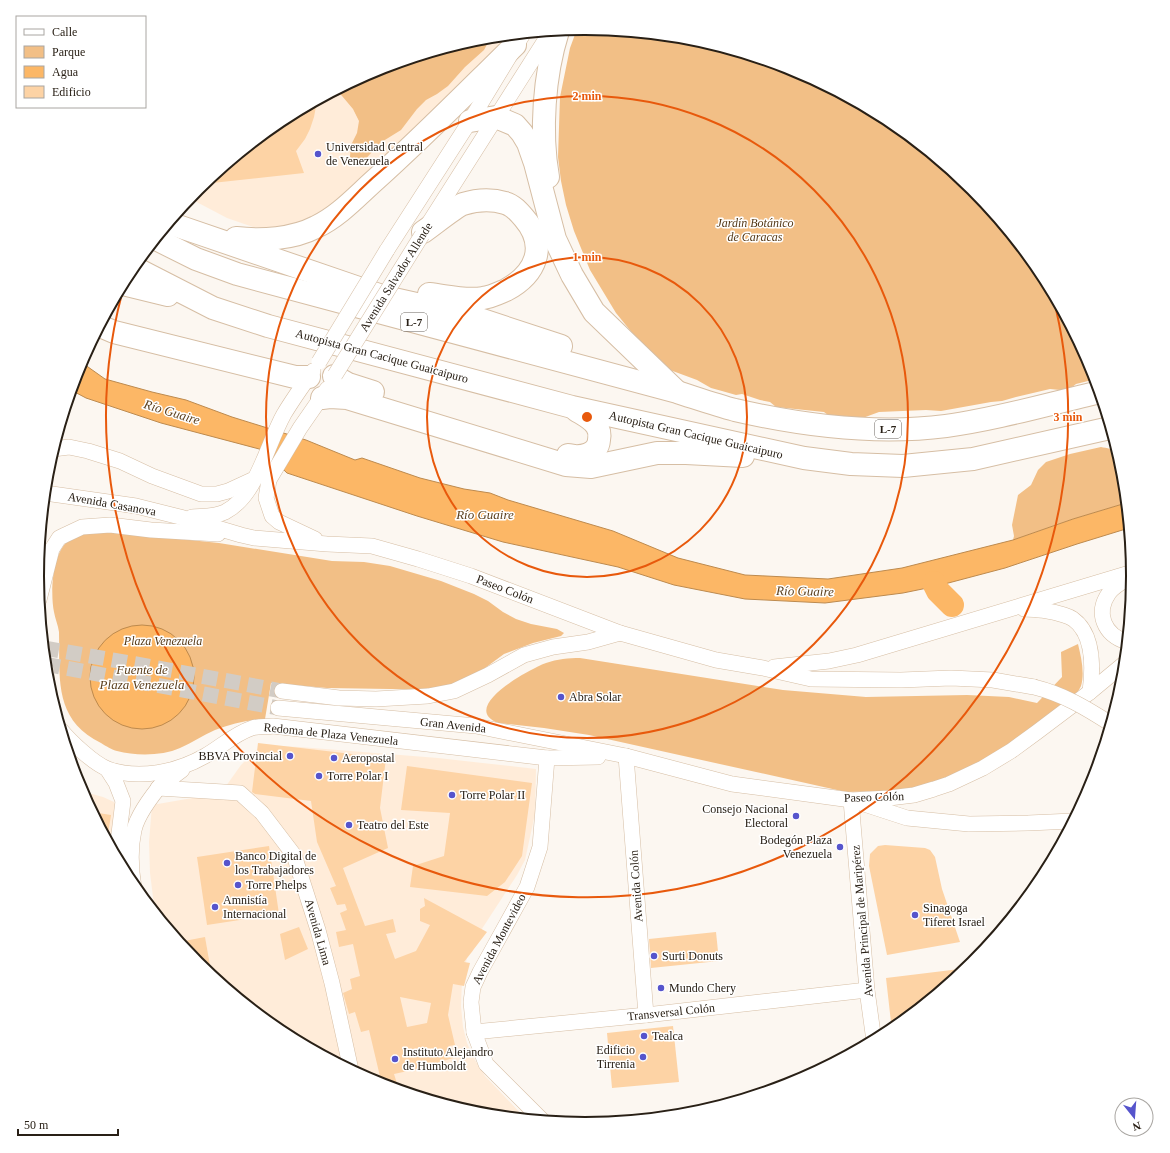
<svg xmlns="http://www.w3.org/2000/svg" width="1170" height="1153" viewBox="0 0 1170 1153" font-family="Georgia,serif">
	<rect width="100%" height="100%" fill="#fcf7f1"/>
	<!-- built -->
	<g fill="#ffecd9">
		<path d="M519 35 341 207 302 224 273 228 253 227 227 218 189 198 197 188 280 120 375 70 478 38Z"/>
		<path d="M278 746 300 747 438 758 536 769 535 814 525 860 517 875 474 941 473 951 467 958 462 980 461 1006 463 1027 467 1043 475 1060 485 1076 526 1119 478 1114 375 1083 280 1032 197 964 155 913 150 873 149 842 152 805 221 793 241 765 256 750 266 747Z"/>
		<path d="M81 791 103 797 114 802 119 812 115 855Z"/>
	</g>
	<!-- green -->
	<g fill="#f2bf86">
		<path d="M585 28 692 39 795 70 890 121 973 189 1041 272 1092 367 1096 379 1076 384 1071 388 1060 390 1050 389 1016 397 1002 401 991 402 941 411 926 410 879 412 860 419 828 415 824 412 776 407 770 402 760 400 742 394 736 395 722 391 711 388 697 380 670 370 638 340 616 313 590 270 574 231 566 205 561 181 558 157 560 97 570 48 577 29Z"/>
		<path d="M491 37 484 50 465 67 448 86 437 94 426 100 417 109 401 130 380 143 362 163 350 157 351 145 357 133 359 121 353 109 337 90 375 70 478 39Z"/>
		<path d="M1101 447C1106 448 1115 449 1118 453 1124 461 1125 493 1126 503L1073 519 1013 540 1014 536 1012 525 1018 495 1031 485 1038 470 1046 462 1070 454Z"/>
		<path d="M101 531 219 543 332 561 364 562 390 566 441 581 474 594 488 601 503 612 516 619 531 624 557 629 564 633 561 636 533 643 504 654 462 685 453 690 327 688 271 683 265 719C248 720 231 724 215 730 203 735 192 743 180 748 162 756 136 756 117 751 112 750 106 746 101 743 53 720 60 677 59 632 58 625 55 618 54 612 50 592 52 549 72 538 81 533 90 532 101 531Z"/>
		<path d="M1078 644C1081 657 1085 672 1081 686 1079 691 1075 695 1072 699L994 757 925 786 892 791 846 792 589 735 544 728 498 723C458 707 532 668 546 663 557 659 569 658 580 658L783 690 866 697 967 695 1009 697 1037 703 1062 677 1061 652Z"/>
	</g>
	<!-- water -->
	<g fill="#fcb766" stroke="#bd8a4e">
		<path d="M81 362 105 379 152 392 186 400 232 417 306 440 355 460 362 458 420 478 464 489 490 493 508 500 613 531 678 558 745 575 828 579 902 568 1013 540 1073 519 1126 503 1129 528 1077 544 1005 568 937 586 903 593 825 603 745 599 674 585 618 567 503 542 417 516 287 473 263 450 161 423 86 398 71 390Z"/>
		<circle cx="142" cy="677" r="52"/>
	</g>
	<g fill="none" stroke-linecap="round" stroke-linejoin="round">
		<!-- river -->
		<path stroke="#fcb766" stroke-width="24" d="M934 583 938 591 952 605"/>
	</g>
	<!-- building -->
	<g fill="#fdd3a5" fill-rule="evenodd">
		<path d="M317 101 314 117 310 129 305 139 296 151 304 173 203 184 280 120Z"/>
		<path d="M258 743 386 758 380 808 388 848 343 868 365 926 393 919 396 932 386 934 395 959 416 951 430 925 420 921V909L425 906 424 898 487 932 464 962 470 963 464 986 453 984 448 1015 455 1045 449 1046 453 1058 417 1069 394 1074 399 1090 382 1085 369 1030 361 1032 355 1012 349 1014 343 993 352 989 350 979 360 976 353 944 339 947 336 932 346 930 340 913 347 910 345 904 337 905 330 888 336 886 317 842 311 801 255 794 252 792ZM400 997 431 1003 427 1023 407 1027Z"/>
		<path d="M407 766 532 783 522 856 505 882 487 896 410 887 413 866 444 856 450 813 401 810Z"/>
		<path d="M92 812 111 815 107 841 102 832Z"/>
		<path d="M885 845 925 848 930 850 935 857 942 889 960 942 887 955 869 866 870 854 878 846Z"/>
		<path d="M269 846 279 914 207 925 197 857Z"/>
		<path d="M299 927 308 949 285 960 280 934Z"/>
		<path d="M716 932 719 961 651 968 649 939Z"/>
		<path d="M205 937 212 977 197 964 179 942Z"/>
		<path d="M968 968 933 997 892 1031 886 978Z"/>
		<path d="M673 1026 679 1082 612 1088 607 1033Z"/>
	</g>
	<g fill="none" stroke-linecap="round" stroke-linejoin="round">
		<!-- street-tunnel -->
		<g stroke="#d2ccc5" stroke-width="15" stroke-dasharray="15 8" stroke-linecap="butt">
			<path d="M44 648 136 664 282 691"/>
			<path d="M45 664 278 708"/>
		</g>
		<defs>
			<g id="street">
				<path d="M429 223 551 31"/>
				<path d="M387 250 470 121 523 34"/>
				<path d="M53 449 69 447 88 451 120 461 152 476 201 494H217L228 491 254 479"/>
				<path d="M45 493 136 506 180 517 241 535 254 538 327 544 372 546 418 559 471 576 620 633 716 660 763 668 811 679 901 680 951 678 993 680 1034 687"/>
				<path d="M192 517C202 516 215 517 225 512 257 496 267 444 284 414 293 399 303 385 313 371"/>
				<path d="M315 539 279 522 272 516 266 498 269 480 300 428 327 389"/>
				<path d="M39 600 52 549 59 538 65 535 82 527 110 525 151 530 218 534"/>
				<path d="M1024 609C1040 610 1048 610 1064 615 1067 616 1070 617 1073 619 1094 634 1093 669 1090 692"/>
				<path d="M1127 642C1104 635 1095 613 1109 593 1114 586 1122 582 1129 578"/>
				<path d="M774 667 829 661 857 655 1133 572"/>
				<path d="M46 670 47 685"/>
				<path d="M282 691 339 698 376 699 428 696 454 691 488 675 524 655 553 647 588 642 620 633"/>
				<path d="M278 708 476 726 626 756 732 784 851 800 889 798 914 795 934 789 949 784 983 768 1011 751 1037 732 1090 692 1125 663"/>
				<path d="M61 730C70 741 94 764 108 769 139 780 177 772 205 756 221 747 234 734 252 728 258 726 267 727 273 726L547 758 598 757"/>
				<path d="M626 756 646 1015"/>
				<path d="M107 769 116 783 123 801 116 858"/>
				<path d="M182 770 158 788 240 793 262 813 294 855 318 930 332 983 351 1070"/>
				<path d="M851 800 867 990 874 1041"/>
				<path d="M861 803 907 818 969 824 1028 823 1073 821"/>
				<path d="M134 888C131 870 130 848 134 830 138 813 154 793 165 780"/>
				<path d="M474 1032 646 1015 867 990"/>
				<path d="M543 1121 486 1064 474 1032 471 1002 473 987 480 972 527 887 540 847 547 758"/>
			</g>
			<g id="highway">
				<path d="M470 121 496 117 515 125 522 133 528 143 535 163 555 239 572 275 594 312 675 390"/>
				<path d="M548 177C540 132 544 75 558 31"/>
				<path d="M169 223 385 297 470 316 561 346"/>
				<path d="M423 232C432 226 455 207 463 204 476 200 492 199 505 203 513 205 519 212 524 218 548 246 536 274 506 290 499 293 491 297 483 298 465 301 447 296 429 294"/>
				<path d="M236 238C261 241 293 239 316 227 339 216 356 197 375 180 423 137 469 90 515 45"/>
				<path d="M156 239 196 259 237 274 677 392C696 398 716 405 735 410 804 426 875 435 946 426 998 419 1048 404 1100 392"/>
				<path d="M133 267 213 308 268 326 572 407 804 458 851 464 903 466 973 459 1110 428"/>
				<path d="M123 284 168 295"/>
				<path d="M100 326 114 332 295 377H309"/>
				<path d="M334 376 348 384 373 392"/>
				<path d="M322 398 330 397 347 398 566 465 591 467 657 453H686L743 456"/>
				<path d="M568 455C580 458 598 455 599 440 600 435 599 429 596 425 591 418 582 414 576 410"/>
			</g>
		</defs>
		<!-- street casing -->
		<use href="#street" stroke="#d6bea4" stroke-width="16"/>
		<!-- highway casing -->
		<use href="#highway" stroke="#d6bea4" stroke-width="24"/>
		<!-- street -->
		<use href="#street" stroke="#fff" stroke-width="15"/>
		<!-- highway -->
		<use href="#highway" stroke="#fff" stroke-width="22"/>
		<defs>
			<g id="street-bridge">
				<path d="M319 362 387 250"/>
				<path d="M335 375 422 235"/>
				<path d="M1034 687C1063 694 1086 708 1111 724"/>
			</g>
		</defs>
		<!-- street-bridge casing -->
		<use href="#street-bridge" stroke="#d6bea4" stroke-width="16" stroke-linecap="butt"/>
		<!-- street-bridge -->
		<use href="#street-bridge" stroke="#fff" stroke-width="15"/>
	</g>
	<!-- distance rings -->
	<g fill="none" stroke="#e8590c" stroke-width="2">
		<circle cx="587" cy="417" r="160"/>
		<circle cx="587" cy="417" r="321"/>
		<path d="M1052 293A481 481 0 1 1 127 276"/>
	</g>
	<!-- markers -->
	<g fill="#5654cc" stroke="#fff" stroke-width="1.5">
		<circle cx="318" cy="154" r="4"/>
		<circle cx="561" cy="697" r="4"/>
		<circle cx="290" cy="756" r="4"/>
		<circle cx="334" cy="758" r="4"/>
		<circle cx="319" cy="776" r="4"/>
		<circle cx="452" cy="795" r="4"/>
		<circle cx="796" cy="816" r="4"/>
		<circle cx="349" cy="825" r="4"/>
		<circle cx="840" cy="847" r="4"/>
		<circle cx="227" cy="863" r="4"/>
		<circle cx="238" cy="885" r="4"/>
		<circle cx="215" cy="907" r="4"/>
		<circle cx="915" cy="915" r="4"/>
		<circle cx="654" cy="956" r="4"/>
		<circle cx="661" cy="988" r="4"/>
		<circle cx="644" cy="1036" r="4"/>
		<circle cx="643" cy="1057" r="4"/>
		<circle cx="395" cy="1059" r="4"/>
	</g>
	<g text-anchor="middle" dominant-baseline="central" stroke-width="3" stroke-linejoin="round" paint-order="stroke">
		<!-- shield labels -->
		<g fill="#fff" stroke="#69635c" stroke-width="1">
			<rect x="401" y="313" width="26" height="18" rx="3"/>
			<rect x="875" y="420" width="26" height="18" rx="3"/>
		</g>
		<g font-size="11" font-weight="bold" fill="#292016">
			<text x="414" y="322">L-7</text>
			<text x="888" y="429">L-7</text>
		</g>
		<!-- poi labels -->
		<g font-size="12" fill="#292016" stroke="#fff" text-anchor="start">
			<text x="326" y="147">Universidad Central<tspan x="326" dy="14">de Venezuela</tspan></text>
			<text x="569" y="697">Abra Solar</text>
			<text x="282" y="756" text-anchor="end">BBVA Provincial</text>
			<text x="342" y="758">Aeropostal</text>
			<text x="327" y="776">Torre Polar I</text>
			<text x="460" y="795">Torre Polar II</text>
			<text x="788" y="809" text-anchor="end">Consejo Nacional<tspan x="788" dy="14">Electoral</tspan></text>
			<text x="357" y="825">Teatro del Este</text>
			<text x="832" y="840" text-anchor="end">Bodegón Plaza<tspan x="832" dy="14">Venezuela</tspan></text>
			<text x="235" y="856">Banco Digital de<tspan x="235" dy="14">los Trabajadores</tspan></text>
			<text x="246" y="885">Torre Phelps</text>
			<text x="223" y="900">Amnistía<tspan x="223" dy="14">Internacional</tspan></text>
			<text x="923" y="908">Sinagoga<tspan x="923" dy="14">Tiferet Israel</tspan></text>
			<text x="662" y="956">Surti Donuts</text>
			<text x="669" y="988">Mundo Chery</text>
			<text x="652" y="1036">Tealca</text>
			<text x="635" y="1050" text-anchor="end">Edificio<tspan x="635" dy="14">Tirrenia</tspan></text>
			<text x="403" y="1052">Instituto Alejandro<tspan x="403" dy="14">de Humboldt</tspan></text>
		</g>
		<!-- park labels -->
		<g font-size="12" font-style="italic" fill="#553917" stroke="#fff">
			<text x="755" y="223">Jardín Botánico<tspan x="755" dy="14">de Caracas</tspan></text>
			<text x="163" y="641">Plaza Venezuela</text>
		</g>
		<!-- street labels -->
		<g font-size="12" fill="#292016" stroke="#fff">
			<text transform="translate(396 277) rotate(-58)">Avenida Salvador Allende</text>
			<text transform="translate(382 356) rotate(15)">Autopista Gran Cacique Guaicaipuro</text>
			<text transform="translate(696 435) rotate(13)">Autopista Gran Cacique Guaicaipuro</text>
			<text transform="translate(112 504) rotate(10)">Avenida Casanova</text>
			<text transform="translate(505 589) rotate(21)">Paseo Colón</text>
			<text transform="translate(453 725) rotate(6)">Gran Avenida</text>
			<text transform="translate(331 734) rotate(6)">Redoma de Plaza Venezuela</text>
			<text transform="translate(874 797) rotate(-2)">Paseo Colón</text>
			<text transform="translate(636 886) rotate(-94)">Avenida Colón</text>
			<text transform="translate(862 921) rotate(-95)">Avenida Principal de Maripérez</text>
			<text transform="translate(318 932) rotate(74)">Avenida Lima</text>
			<text transform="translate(499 939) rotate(-62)">Avenida Montevideo</text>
			<text transform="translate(671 1012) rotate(-6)">Transversal Colón</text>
		</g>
		<!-- water labels -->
		<g font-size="13" font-style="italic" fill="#5c401e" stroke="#fff">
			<text transform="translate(172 412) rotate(17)">Río Guaire</text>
			<text x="485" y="514">Río Guaire</text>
			<text transform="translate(805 591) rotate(1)">Río Guaire</text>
			<text x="142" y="669">Fuente de<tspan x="142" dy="15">Plaza Venezuela</tspan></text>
		</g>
	</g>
	<!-- crop -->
	<path d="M0 0H1170V1153H0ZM44 576a541 541 0 1 1 1082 0a541 541 0 1 1-1082 0Z" fill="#fff" fill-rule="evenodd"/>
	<path fill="none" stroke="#292016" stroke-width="2" d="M44 576a541 541 0 1 1 1082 0a541 541 0 1 1-1082 0Z"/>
	<circle cx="587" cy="417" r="6" fill="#e8590c" stroke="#fff" stroke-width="2"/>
	<g font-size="12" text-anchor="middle" font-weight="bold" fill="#e8590c" stroke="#fff" stroke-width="3" stroke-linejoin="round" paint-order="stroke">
		<text x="587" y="100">2 min</text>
		<text x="587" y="261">1 min</text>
		<text x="1068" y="421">3 min</text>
	</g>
	<!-- legend -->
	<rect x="16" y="16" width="130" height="92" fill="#ffffff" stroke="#a9a6a2"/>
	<rect x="24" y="29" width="20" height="6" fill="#ffffff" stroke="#a9a6a2"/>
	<text x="52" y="36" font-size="12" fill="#292016">Calle</text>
	<rect x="24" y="46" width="20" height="12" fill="#f2bf86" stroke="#a9a6a2"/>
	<text x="52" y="56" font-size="12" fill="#292016">Parque</text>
	<rect x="24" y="66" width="20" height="12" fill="#fcb766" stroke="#a9a6a2"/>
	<text x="52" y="76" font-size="12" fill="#292016">Agua</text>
	<rect x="24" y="86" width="20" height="12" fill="#fdd3a5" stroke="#a9a6a2"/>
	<text x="52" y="96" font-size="12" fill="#292016">Edificio</text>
	<!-- north arrow -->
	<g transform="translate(1134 1117) rotate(163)"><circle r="19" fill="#ffffff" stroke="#a9a6a2"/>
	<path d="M0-3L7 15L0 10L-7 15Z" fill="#5654cc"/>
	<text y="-6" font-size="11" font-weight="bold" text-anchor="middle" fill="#292016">N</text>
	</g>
	<!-- scale -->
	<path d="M18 1129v6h100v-6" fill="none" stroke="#292016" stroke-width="2"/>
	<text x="24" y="1129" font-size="12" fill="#292016" stroke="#ffffff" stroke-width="3" paint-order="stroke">50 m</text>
</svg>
